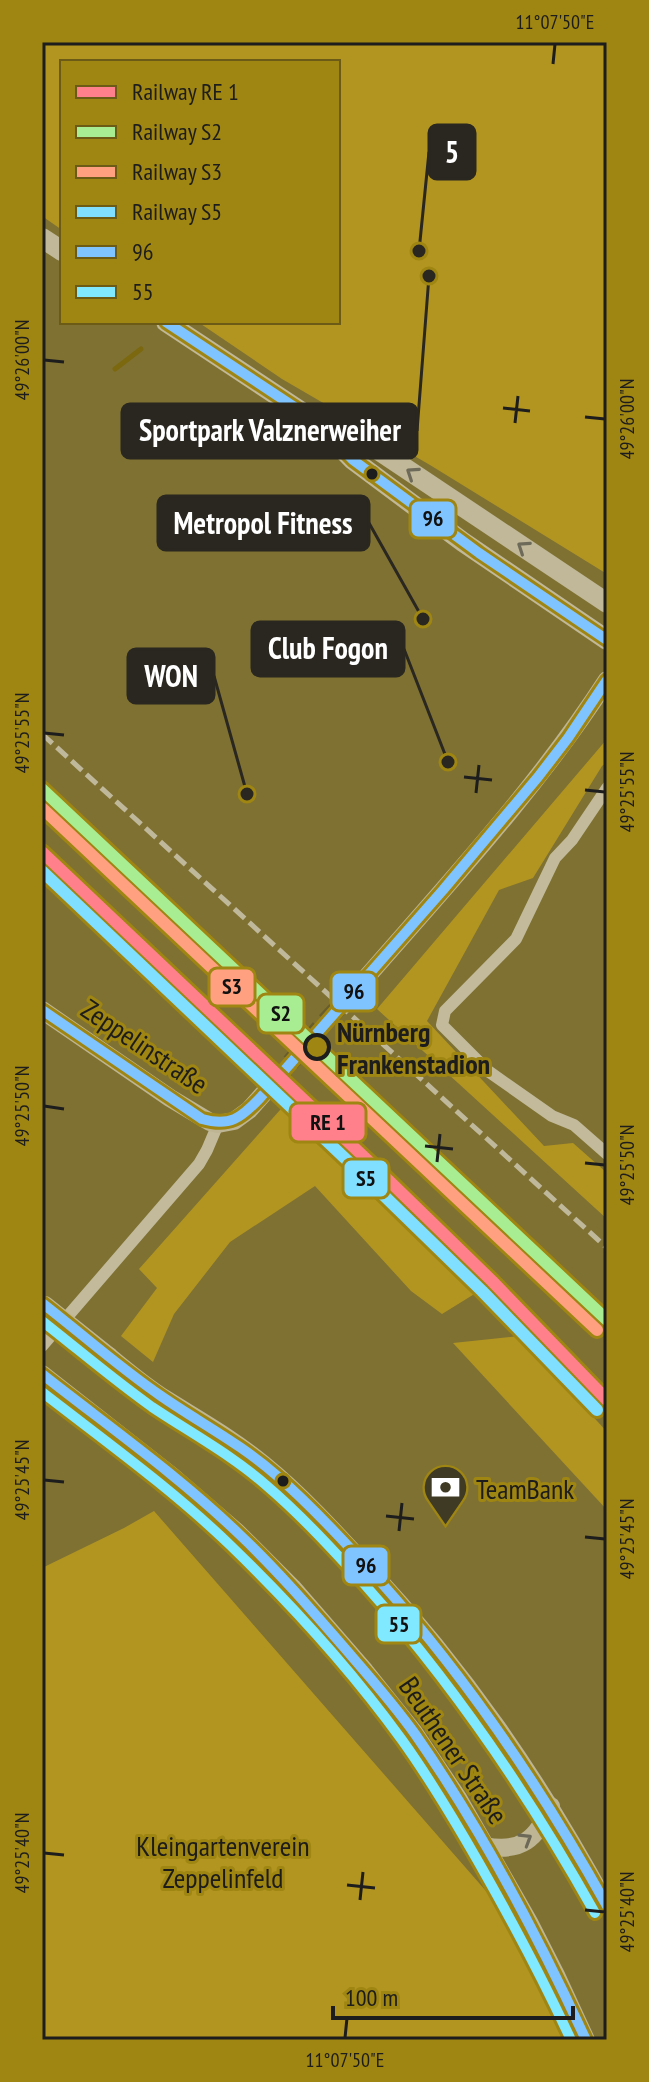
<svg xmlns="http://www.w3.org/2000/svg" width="649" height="2082" viewBox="0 0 649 2082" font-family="'PT Sans Narrow',sans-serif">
	<rect width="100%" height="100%" fill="#7f7132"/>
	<!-- green -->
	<g fill="#b29521">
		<path d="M42 42H607V574L430 465 282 379 198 322H338V62H62V230L42 216Z"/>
		<path d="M607 739V762L602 766 533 878 499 890 427 1021 544 1146 573 1143 607 1173V1219L377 1009Z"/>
		<path d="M288 1101 476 1293 442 1314 411 1291 315 1186 230 1242 174 1314 153 1362 121 1336 157 1288 139 1269Z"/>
		<path d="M520 1336 607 1432V1510L453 1343Z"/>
		<path d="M154 1511 493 1899 547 1993 567 2040H42V1568L124 1528Z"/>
	</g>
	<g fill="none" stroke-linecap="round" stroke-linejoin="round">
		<!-- stream -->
		<path stroke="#7b680f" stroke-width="5" d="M115 369 141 349"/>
		<!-- secondary-tunnel -->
		<path stroke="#665c2d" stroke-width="18" stroke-dasharray="18 9" stroke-linecap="butt" d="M273 1083 325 1022 358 987"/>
		<!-- minor -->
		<g stroke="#c2ba9a" stroke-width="12">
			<path d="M607 788 572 840 555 858 516 939 445 1011 442 1025 488 1071 552 1116 574 1125 607 1154"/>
			<path d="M42 1346 199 1164 207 1150 218 1124"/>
		</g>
		<!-- secondary -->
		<g stroke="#bdb593" stroke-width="18">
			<path d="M358 987C444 888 535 791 607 680"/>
			<path d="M42 1010 170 1098 210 1122 218 1124 234 1121 249 1110 273 1083"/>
			<path d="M109 1356C127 1371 146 1387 167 1400 199 1420 233 1439 263 1464 300 1494 333 1530 366 1566 463 1670 539 1780 607 1906"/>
			<path d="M42 1374 172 1476 237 1532 292 1587 365 1671 413 1731 458 1798 530 1924 556 1975 586 2040"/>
			<path d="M485 1846C521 1853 537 1839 551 1806"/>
		</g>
		<!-- primary -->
		<g stroke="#c0b898" stroke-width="20">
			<path d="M42 238 62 251"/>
			<path d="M166 322 314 420 366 442 607 603"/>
			<path d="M323 429 353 460 463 542 607 640"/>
		</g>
		<!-- rail -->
		<path stroke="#c0b89a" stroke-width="5" stroke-dasharray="14 6" stroke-linecap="butt" d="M42 734 607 1248"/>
		<!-- secondary-bridge -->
		<path stroke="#bdb593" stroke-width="18" d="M45 1305 109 1356"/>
		<defs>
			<g id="bus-1">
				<path d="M166 322 314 420 353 460 479 553 607 640"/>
				<path d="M42 1010 202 1119C230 1127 241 1118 260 1098L443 890 538 777 568 738 607 680"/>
				<path d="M42 1303C82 1334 120 1368 161 1396 200 1423 241 1444 276 1475 313 1507 346 1543 378 1579 468 1679 542 1789 607 1906"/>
				<path d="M42 1374C108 1426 179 1476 239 1534 276 1569 309 1607 342 1645 367 1674 393 1703 415 1734 482 1830 537 1934 586 2040"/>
			</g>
			<g id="bus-2">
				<path d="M42 1321C79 1350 114 1380 152 1407 191 1433 232 1455 267 1486 302 1516 334 1551 365 1585 455 1686 529 1795 595 1913"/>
				<path d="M42 1392C105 1441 172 1489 230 1545 291 1604 352 1671 402 1740 430 1779 455 1821 479 1863 512 1921 543 1979 571 2040"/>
			</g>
		</defs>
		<!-- bus-1 casing -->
		<use href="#bus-1" stroke="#9f8512" stroke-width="16"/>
		<!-- bus-2 casing -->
		<use href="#bus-2" stroke="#9f8512" stroke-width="16"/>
		<!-- bus-1 -->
		<use href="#bus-1" stroke="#80c4ff" stroke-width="10"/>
		<!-- bus-2 -->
		<use href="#bus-2" stroke="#80e8ff" stroke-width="10"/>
		<defs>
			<path id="rail-1" d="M42 852 381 1173 492 1281 607 1400"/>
			<path id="rail-2" d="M42 789 607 1320"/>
			<path id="rail-3" d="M42 808 597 1330"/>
			<path id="rail-4" d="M42 871 371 1183 482 1291 597 1410"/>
		</defs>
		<!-- rail-1 casing -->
		<use href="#rail-1" stroke="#9f8512" stroke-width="18"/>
		<!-- rail-2 casing -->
		<use href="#rail-2" stroke="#9f8512" stroke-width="18"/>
		<!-- rail-3 casing -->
		<use href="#rail-3" stroke="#9f8512" stroke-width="18"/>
		<!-- rail-4 casing -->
		<use href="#rail-4" stroke="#9f8512" stroke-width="18"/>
		<!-- rail-1 -->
		<use href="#rail-1" stroke="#ff808b" stroke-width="12"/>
		<!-- rail-2 -->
		<use href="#rail-2" stroke="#a9ed92" stroke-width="12"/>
		<!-- rail-3 -->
		<use href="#rail-3" stroke="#ffa080" stroke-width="12"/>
		<!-- rail-4 -->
		<use href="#rail-4" stroke="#80deff" stroke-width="12"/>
	</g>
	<!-- one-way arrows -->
	<defs><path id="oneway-chevron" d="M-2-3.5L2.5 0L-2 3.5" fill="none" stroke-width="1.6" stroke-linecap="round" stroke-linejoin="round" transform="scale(2)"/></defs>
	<g stroke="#6e6a5a">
		<use href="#oneway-chevron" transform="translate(412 473) rotate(-146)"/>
		<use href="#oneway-chevron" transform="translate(523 547) rotate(-146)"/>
	</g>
	<use stroke="#6d6958" href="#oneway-chevron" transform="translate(526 1839) rotate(-32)"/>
	<!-- ticks -->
	<path fill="none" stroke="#1d1d1d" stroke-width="3" d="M553 64 555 44M44 360 64 362M503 408 530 411M585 417 605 419M515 423 518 396M44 733 64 735M464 777 492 780M585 790 605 792M476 793 479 765M44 1106 64 1109M425 1146 453 1149M437 1162 440 1134M585 1163 605 1165M44 1480 64 1482M386 1516 414 1519M399 1531 402 1503M585 1537 605 1539M44 1853 64 1855M347 1885 375 1888M360 1900 363 1872M585 1910 605 1912M345 2038 347 2018"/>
	<!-- icons -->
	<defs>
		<symbol id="bank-pin" viewBox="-11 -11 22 30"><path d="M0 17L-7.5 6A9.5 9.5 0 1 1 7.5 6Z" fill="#3f3a24" stroke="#9f8512"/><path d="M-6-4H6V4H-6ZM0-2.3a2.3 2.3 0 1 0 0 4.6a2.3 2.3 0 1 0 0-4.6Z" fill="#fff"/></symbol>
	</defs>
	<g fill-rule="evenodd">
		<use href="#bank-pin" x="420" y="1462" width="51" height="69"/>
	</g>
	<!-- markers -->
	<g fill="#1d1d1d" stroke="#9f8512" stroke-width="3">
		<circle cx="372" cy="474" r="7"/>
		<circle cx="283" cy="1481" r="7"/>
	</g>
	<circle fill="#9f8512" stroke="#1d1d1d" stroke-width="4" cx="317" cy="1047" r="12"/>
	<g text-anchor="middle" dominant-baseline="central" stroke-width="6" stroke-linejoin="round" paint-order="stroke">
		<!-- stop labels -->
		<g font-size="28" font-weight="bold" fill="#1d1d1d" stroke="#9f8512" text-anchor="start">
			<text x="337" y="1031">Nürnberg<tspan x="337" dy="32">Frankenstadion</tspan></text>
		</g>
		<!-- street labels -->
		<g font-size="28" fill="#1d1d1d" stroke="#9f8512">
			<text transform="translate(145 1046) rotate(34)">Zeppelinstraße</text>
			<text transform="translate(454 1750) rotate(56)">Beuthener Straße</text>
		</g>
		<!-- poi labels -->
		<g font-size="28" fill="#1d1d1d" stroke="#9f8512" text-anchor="start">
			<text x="476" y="1488">TeamBank</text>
		</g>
		<!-- park labels -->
		<g font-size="28" fill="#1d1c1b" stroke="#9f8512">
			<text x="223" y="1845">Kleingartenverein<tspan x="223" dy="32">Zeppelinfeld</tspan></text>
		</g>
	</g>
	<!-- callouts -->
	<path fill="none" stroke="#29271f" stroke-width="3" d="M419 251L429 152M429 276L417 431M423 619L369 523M448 762L404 649M247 794L214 676"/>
	<g fill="#29271f" stroke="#9f8512" stroke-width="3">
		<circle cx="419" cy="251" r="8"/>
		<circle cx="429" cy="276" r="8"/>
		<circle cx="423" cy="619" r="8"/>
		<circle cx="448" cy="762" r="8"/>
		<circle cx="247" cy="794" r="8"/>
	</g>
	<g fill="#29271f" stroke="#29271f" stroke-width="3">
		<rect x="429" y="125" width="46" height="54" rx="8"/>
		<rect x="122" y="404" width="295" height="54" rx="8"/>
		<rect x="158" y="496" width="211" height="54" rx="8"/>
		<rect x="252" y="622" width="152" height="54" rx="8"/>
		<rect x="128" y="649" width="86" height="54" rx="8"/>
	</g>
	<g font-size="30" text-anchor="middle" font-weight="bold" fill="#fff">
		<text x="452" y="163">5</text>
		<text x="270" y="441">Sportpark Valznerweiher</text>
		<text x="263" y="534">Metropol Fitness</text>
		<text x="328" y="659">Club Fogon</text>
		<text x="171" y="687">WON</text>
	</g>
	<g stroke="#9f8512" stroke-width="3">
		<rect x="410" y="500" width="46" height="38" rx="8" fill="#80c4ff"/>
		<rect x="209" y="968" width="46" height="38" rx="8" fill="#ffa080"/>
		<rect x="331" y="972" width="46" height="39" rx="8" fill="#80c4ff"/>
		<rect x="258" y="994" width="46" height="39" rx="8" fill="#a9ed92"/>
		<rect x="290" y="1103" width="76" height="39" rx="8" fill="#ff808b"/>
		<rect x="343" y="1159" width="46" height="39" rx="8" fill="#80deff"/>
		<rect x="343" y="1546" width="46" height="39" rx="8" fill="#80c4ff"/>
		<rect x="376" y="1605" width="45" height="38" rx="8" fill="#80e8ff"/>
	</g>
	<g font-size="22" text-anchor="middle" font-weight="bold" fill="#111">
		<text x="433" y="526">96</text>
		<text x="232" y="994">S3</text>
		<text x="354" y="999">96</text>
		<text x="281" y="1021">S2</text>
		<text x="328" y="1130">RE 1</text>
		<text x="366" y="1186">S5</text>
		<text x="366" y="1573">96</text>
		<text x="399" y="1632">55</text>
	</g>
	<!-- border -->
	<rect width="649" height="2082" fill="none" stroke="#9f8512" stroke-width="88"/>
	<!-- legend -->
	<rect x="60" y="60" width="280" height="264" fill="#9f8512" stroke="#6b5b16" stroke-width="2"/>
	<rect x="76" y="86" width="40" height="12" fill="#ff808b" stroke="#6b5b16" stroke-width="2"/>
	<text x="132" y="100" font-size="24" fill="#1d1d1d">Railway RE 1</text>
	<rect x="76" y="126" width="40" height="12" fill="#a9ed92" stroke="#6b5b16" stroke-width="2"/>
	<text x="132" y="140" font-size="24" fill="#1d1d1d">Railway S2</text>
	<rect x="76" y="166" width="40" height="12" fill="#ffa080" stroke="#6b5b16" stroke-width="2"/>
	<text x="132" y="180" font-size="24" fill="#1d1d1d">Railway S3</text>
	<rect x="76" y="206" width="40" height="12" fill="#80deff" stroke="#6b5b16" stroke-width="2"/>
	<text x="132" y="220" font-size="24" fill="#1d1d1d">Railway S5</text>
	<rect x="76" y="246" width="40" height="12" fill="#80c4ff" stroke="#6b5b16" stroke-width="2"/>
	<text x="132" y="260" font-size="24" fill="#1d1d1d">96</text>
	<rect x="76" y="286" width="40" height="12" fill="#80e8ff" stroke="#6b5b16" stroke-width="2"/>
	<text x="132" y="300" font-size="24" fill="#1d1d1d">55</text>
	<!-- scale -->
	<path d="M333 2006v12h240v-12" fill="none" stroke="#1d1d1d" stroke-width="4"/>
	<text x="345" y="2006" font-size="24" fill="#1d1d1d" stroke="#9f8512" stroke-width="6" paint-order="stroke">100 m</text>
	<rect x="44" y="44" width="561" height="1994" fill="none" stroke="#1d1d1d" stroke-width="3"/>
	<g font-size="20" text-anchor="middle" fill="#1d1d1d">
		<text x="555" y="29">11°07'50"E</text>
		<text transform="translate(22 360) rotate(-90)" y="7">49°26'00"N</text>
		<text transform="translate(627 419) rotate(-90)" y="7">49°26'00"N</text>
		<text transform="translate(22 733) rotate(-90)" y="7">49°25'55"N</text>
		<text transform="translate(627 792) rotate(-90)" y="7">49°25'55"N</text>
		<text transform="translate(22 1106) rotate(-90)" y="7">49°25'50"N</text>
		<text transform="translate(627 1165) rotate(-90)" y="7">49°25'50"N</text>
		<text transform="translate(22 1480) rotate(-90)" y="7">49°25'45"N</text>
		<text transform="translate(627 1539) rotate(-90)" y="7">49°25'45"N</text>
		<text transform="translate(22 1853) rotate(-90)" y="7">49°25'40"N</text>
		<text transform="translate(627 1912) rotate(-90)" y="7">49°25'40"N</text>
		<text x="345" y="2067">11°07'50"E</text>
	</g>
</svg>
